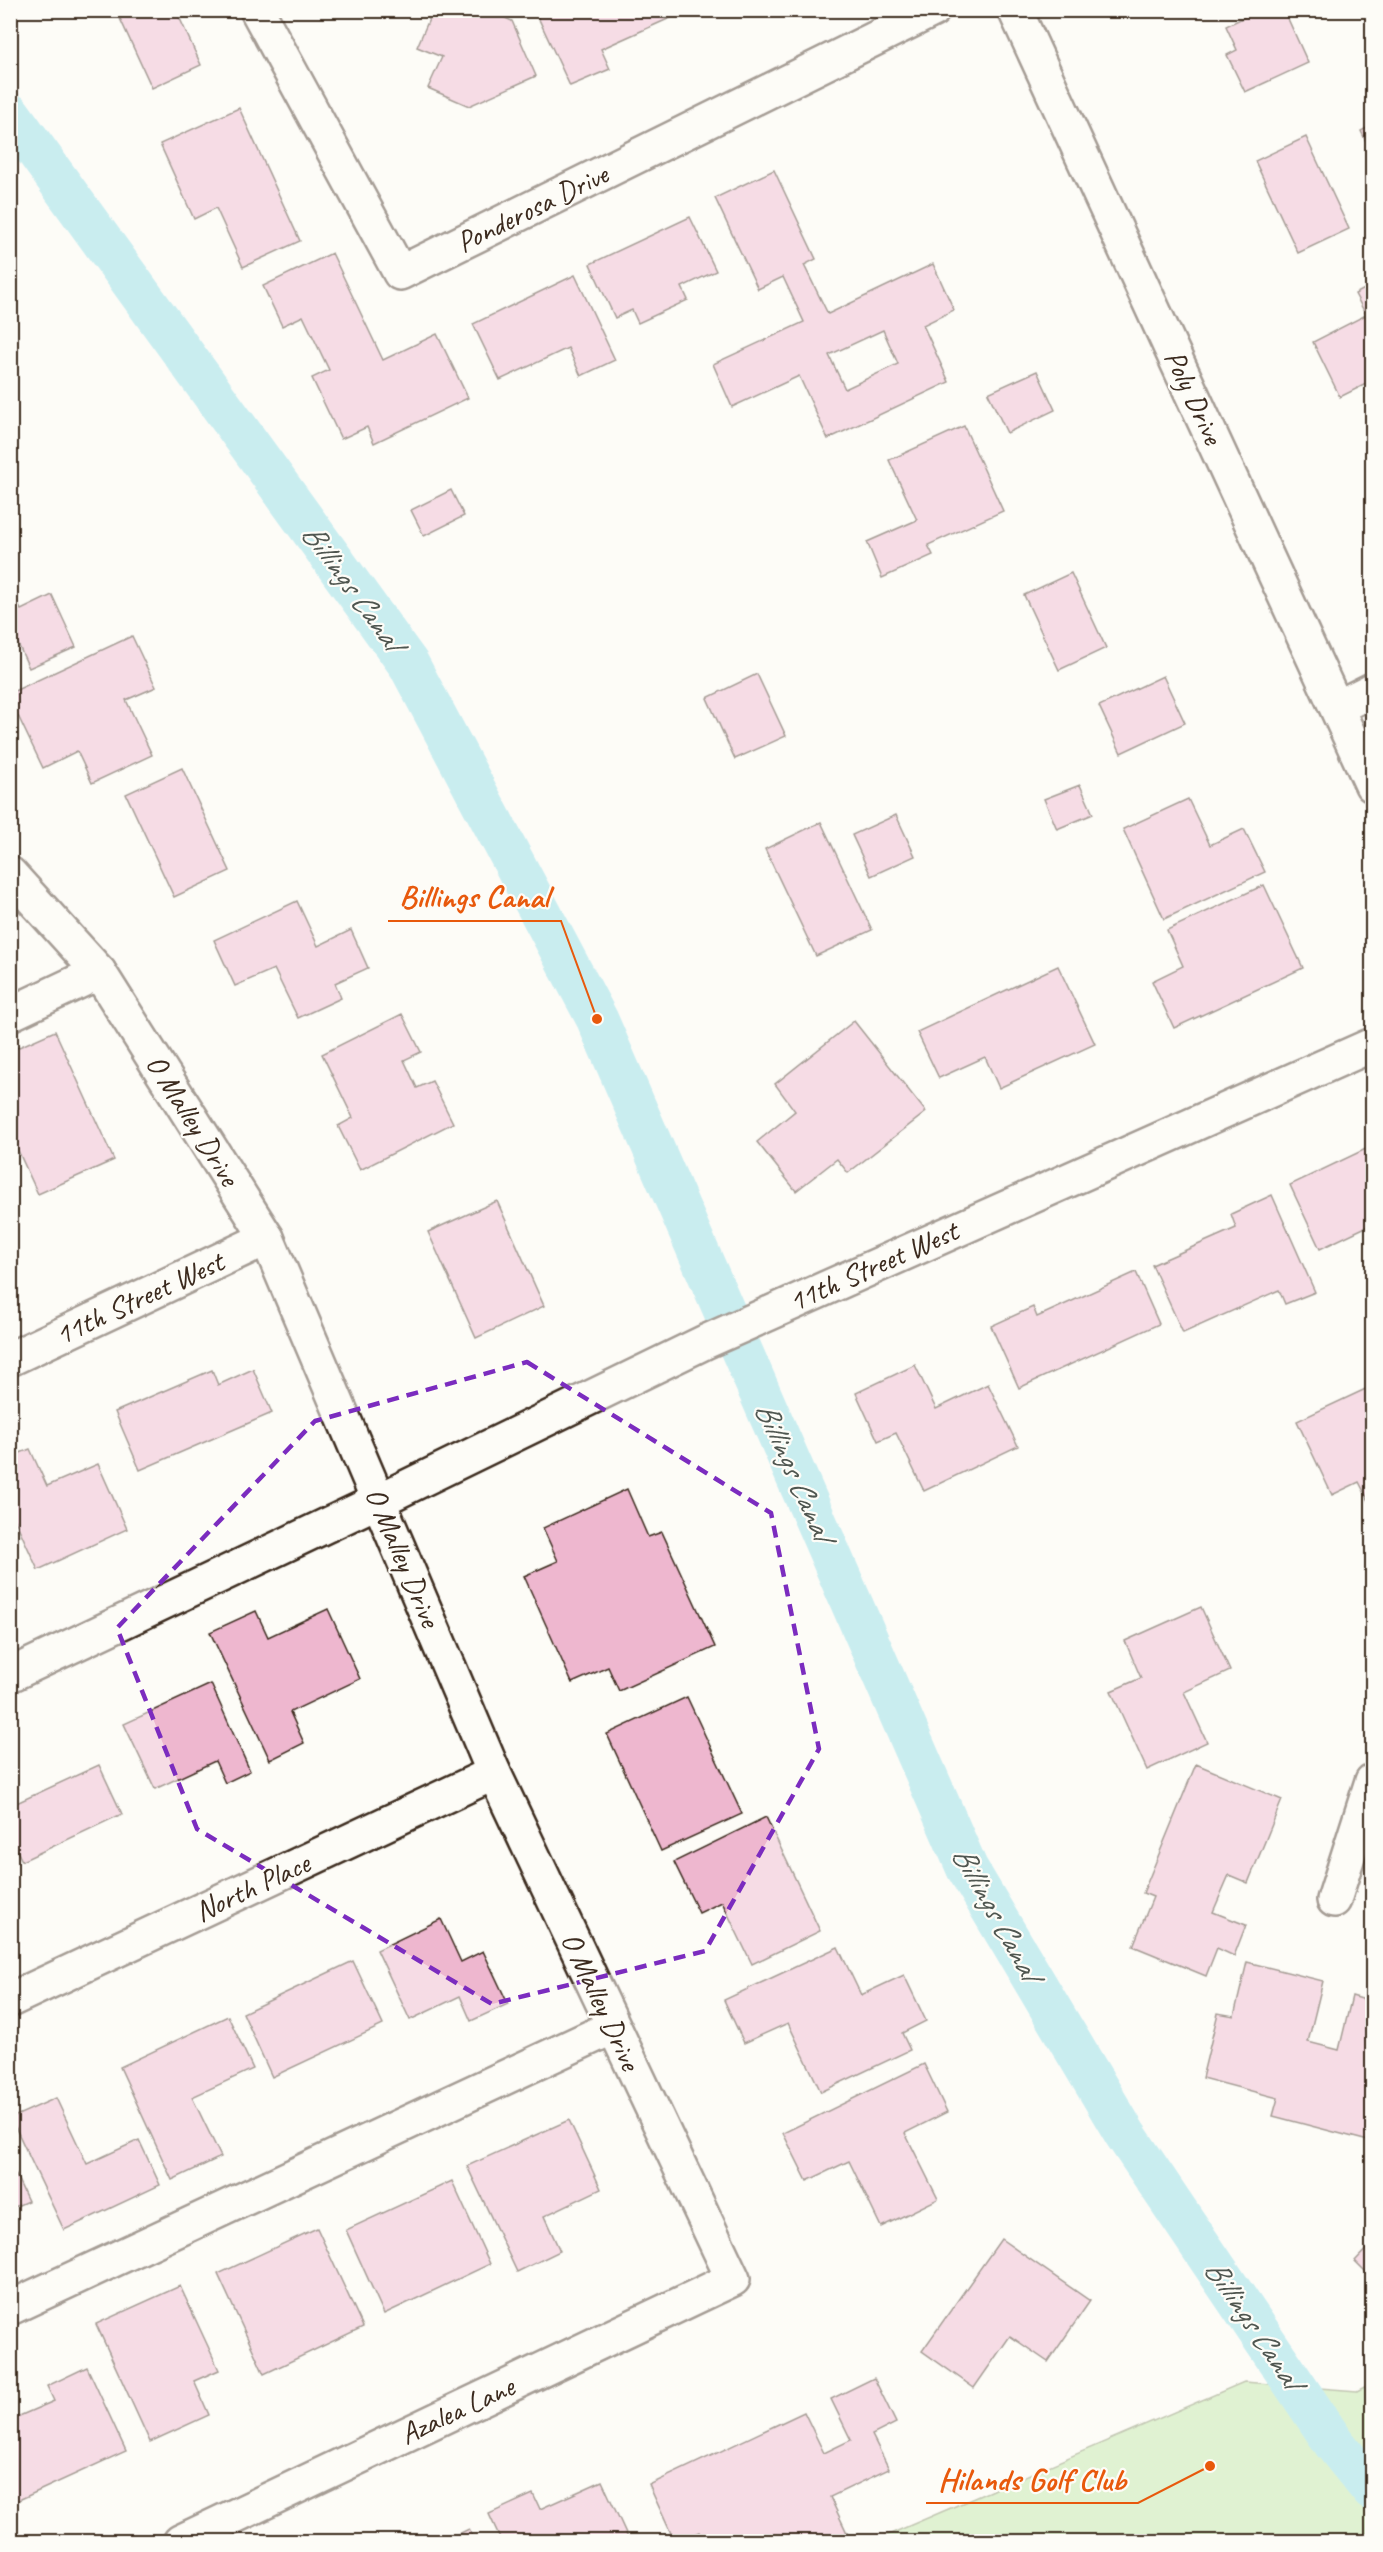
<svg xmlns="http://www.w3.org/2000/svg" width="1383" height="2552" viewBox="0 0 1383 2552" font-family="Caveat,sans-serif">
	<rect width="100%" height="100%" fill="#fdfcf7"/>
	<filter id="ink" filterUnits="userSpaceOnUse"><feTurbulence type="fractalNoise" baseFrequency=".0167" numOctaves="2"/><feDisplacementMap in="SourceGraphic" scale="12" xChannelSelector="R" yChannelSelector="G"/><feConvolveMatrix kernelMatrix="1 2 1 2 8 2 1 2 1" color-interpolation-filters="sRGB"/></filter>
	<g filter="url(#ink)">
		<!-- green -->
		<path fill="#bde7a4" stroke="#7c8861" stroke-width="1.5" d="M1244 2382 1357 2391 1372 2383V2541H874Z"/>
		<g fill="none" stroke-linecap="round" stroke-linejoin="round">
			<!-- canal -->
			<path stroke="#8bdce5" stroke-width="42" d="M10 114 409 665 597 1019 967 1868 1125 2134 1334 2443 1372 2490"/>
		</g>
		<!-- building -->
		<g fill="#eeb7cf" stroke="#3b2a1e" stroke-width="1.5" fill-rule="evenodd">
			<path d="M126 10H176L201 65 152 88 118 14Z"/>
			<path d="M433 10H488L512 21 536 76 469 106 428 88 442 57 417 47Z"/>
			<path d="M547 10H688L601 49 610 69 570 86 537 15Z"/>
			<path d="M1259 10H1284L1308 63 1245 92 1227 55 1237 50 1226 26Z"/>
			<path d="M239 108 300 241 243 267 216 208 194 219 160 144Z"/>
			<path d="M1372 125V154L1361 131Z"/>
			<path d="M1306 137 1349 229 1298 253 1255 161Z"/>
			<path d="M774 170 816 259 804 265 828 314 933 264 954 310 923 325 949 382 828 439 799 376 732 407 713 364 804 322 783 277 758 289 715 198ZM883 330 898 364 845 389 829 355Z"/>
			<path d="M690 217 716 271 682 287 688 300 638 323 632 310 615 318 590 264Z"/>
			<path d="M332 253 383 360 437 334 468 398 374 443 367 427 341 439 312 378 329 370 303 316 282 326 263 286Z"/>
			<path d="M575 275 615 360 581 376 568 348 500 380 473 324Z"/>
			<path d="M1372 285V381L1340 397 1313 342 1366 315 1355 294Z"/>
			<path d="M1037 371 1055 410 1007 433 988 393Z"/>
			<path d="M964 426 1003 511 928 545 933 555 882 578 867 542 917 520 889 460Z"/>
			<path d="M451 490 464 516 424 536 411 510Z"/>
			<path d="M1071 573 1106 648 1059 670 1024 595Z"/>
			<path d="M10 588 21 610 52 595 76 647 29 668 13 633 10 634Z"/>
			<path d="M132 636 156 687 126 700 152 755 92 783 77 751 43 768 10 699V693Z"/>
			<path d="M757 674 786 736 735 759 707 698Z"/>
			<path d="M1163 676 1185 723 1121 753 1099 706Z"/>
			<path d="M182 768 230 871 174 897 126 794Z"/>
			<path d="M1080 785 1093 814 1057 829 1044 799Z"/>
			<path d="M1188 799 1210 845 1244 829 1265 872 1164 919 1123 829Z"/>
			<path d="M896 815 915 856 871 876 852 835Z"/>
			<path d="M821 822 872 930 816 956 765 849Z"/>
			<path d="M1264 885 1303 968 1174 1028 1152 981 1183 966 1167 930Z"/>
			<path d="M297 901 318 946 351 930 368 968 335 983 341 998 298 1018 274 969 235 986 214 940Z"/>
			<path d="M1058 966 1095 1044 999 1088 985 1057 939 1078 917 1032Z"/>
			<path d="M402 1014 421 1052 404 1060 417 1088 432 1081 453 1123 360 1170 338 1126 353 1118 322 1054Z"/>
			<path d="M854 1021 926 1112 848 1173 837 1159 796 1191 757 1142 795 1111 775 1084Z"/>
			<path d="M55 1031 114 1160 38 1194 10 1133V1051Z"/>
			<path d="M1372 1146V1224L1320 1249 1290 1185Z"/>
			<path d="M1272 1195 1315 1292 1285 1304 1279 1290 1183 1333 1152 1265 1236 1228 1231 1214Z"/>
			<path d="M497 1201 544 1306 476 1338 428 1232Z"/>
			<path d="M1136 1272 1159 1324 1019 1388 991 1326 1033 1307 1037 1317Z"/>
			<path d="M915 1365 936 1409 988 1384 1018 1446 924 1491 896 1433 878 1441 856 1393Z"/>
			<path d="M253 1369 272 1413 140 1470 115 1412 212 1370 218 1385Z"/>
			<path d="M1372 1386V1507L1359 1482 1332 1495 1297 1421Z"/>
			<path d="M30 1449 47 1486 98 1464 127 1529 38 1570 10 1509V1457Z"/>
			<path d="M627 1489 648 1537 662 1532 715 1647 619 1691 608 1667 572 1683 524 1576 558 1561 543 1528Z"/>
			<path d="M1201 1607 1230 1671 1184 1692 1207 1742 1147 1770 1111 1691 1141 1678 1125 1641Z"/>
			<path d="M328 1609 360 1679 290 1712 304 1743 270 1760 210 1632 256 1611 268 1637Z"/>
			<path d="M211 1684 250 1771 225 1783 215 1761 155 1789 124 1724Z"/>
			<path d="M687 1697 742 1814 661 1851 607 1734Z"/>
			<path d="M1196 1764 1282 1800 1248 1883 1229 1875 1213 1912 1246 1925 1234 1956 1217 1948 1206 1976 1133 1946 1153 1897 1143 1893Z"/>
			<path d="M99 1765 122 1814 22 1861 10 1836V1806Z"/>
			<path d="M766 1817 820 1931 752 1964 722 1902 699 1913 674 1862Z"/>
			<path d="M441 1919 461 1962 483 1951 508 2004 471 2021 460 1996 410 2020 377 1950Z"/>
			<path d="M838 1947 861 1995 904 1975 926 2021 902 2033 910 2050 821 2092 788 2023 744 2043 724 2000Z"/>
			<path d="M353 1961 383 2025 272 2077 243 2013Z"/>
			<path d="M1247 1962 1323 1981 1308 2042 1339 2050 1352 1996 1372 2002V2142L1273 2116 1278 2098 1202 2078 1218 2013 1234 2016Z"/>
			<path d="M228 2016 253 2069 192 2097 221 2157 172 2180 120 2067Z"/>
			<path d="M924 2064 947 2112 905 2133 938 2199 881 2227 849 2161 807 2181 783 2133Z"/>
			<path d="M56 2098 87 2164 139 2140 160 2185 64 2230 11 2118Z"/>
			<path d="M569 2120 601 2189 544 2216 560 2251 517 2272 467 2166Z"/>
			<path d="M10 2163 28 2201 10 2209Z"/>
			<path d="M452 2181 490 2264 384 2314 346 2230Z"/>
			<path d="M317 2228 363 2327 264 2374 218 2274Z"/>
			<path d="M1001 2239 1090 2301 1048 2362 1010 2336 974 2388 922 2351Z"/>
			<path d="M1372 2243V2278L1355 2261Z"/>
			<path d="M180 2286 219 2370 194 2381 209 2415 150 2442 96 2324Z"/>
			<path d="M87 2367 126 2451 10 2504V2420L54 2401 47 2386Z"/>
			<path d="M874 2378 896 2423 872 2435 889 2469 830 2497 848 2535 835 2542H704L699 2532 675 2542 649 2485 804 2412 824 2453 851 2440 831 2399Z"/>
			<path d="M602 2481 630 2542H502L489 2514 533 2494 540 2509Z"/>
			<path d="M469 2529 475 2542H442Z"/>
		</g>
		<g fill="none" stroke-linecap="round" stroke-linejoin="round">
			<defs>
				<g id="minor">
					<path d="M257 10 400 273 933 10"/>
					<path d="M1015 10 1372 785"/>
					<path d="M1338 707 1372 690"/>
					<path d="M10 874 99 972 267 1238 494 1773 733 2279 180 2542"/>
					<path d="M10 1014 99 972"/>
					<path d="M10 1359 267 1238"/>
					<path d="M10 1675 380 1500 705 1342 1372 1045"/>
					<path d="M1334 1900 1372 1781"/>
					<path d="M10 2000 494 1773"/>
					<path d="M10 2308 613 2027"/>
				</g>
			</defs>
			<!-- minor casing -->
			<use href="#minor" stroke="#3b2a1e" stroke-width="38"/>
			<!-- minor -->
			<use href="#minor" stroke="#fdfcf7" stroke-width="33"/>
		</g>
	</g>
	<!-- marked area -->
	<path d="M0 0H1383V2552H0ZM527 1362 771 1513 819 1749 705 1951 492 2004 197 1829 117 1628 315 1421Z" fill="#fdfcf7" fill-opacity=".55" fill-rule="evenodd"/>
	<path fill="none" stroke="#7b2cbf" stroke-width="4.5" stroke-dasharray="12 8" stroke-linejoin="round" d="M527 1362 771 1513 819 1749 705 1951 492 2004 197 1829 117 1628 315 1421Z"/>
	<g text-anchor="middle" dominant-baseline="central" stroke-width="4.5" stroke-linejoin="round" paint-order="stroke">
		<!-- street labels -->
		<g font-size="30" fill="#3b2a1e" stroke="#fdfcf7">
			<text transform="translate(532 208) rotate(-26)">Ponderosa Drive</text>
			<text transform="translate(1194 397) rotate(65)">Poly Drive</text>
			<text transform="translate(193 1120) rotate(58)">O Malley Drive</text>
			<text transform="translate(873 1266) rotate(-24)">11th Street West</text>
			<text transform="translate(139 1298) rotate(-25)">11th Street West</text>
			<text transform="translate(403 1557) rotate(67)">O Malley Drive</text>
			<text transform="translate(252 1887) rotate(-25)">North Place</text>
			<text transform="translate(601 2001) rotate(65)">O Malley Drive</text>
			<text transform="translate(457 2410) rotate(-25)">Azalea Lane</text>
		</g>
		<!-- water labels -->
		<g font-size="32" font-style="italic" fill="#4f5650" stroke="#fdfcf7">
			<text transform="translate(352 586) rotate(54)">Billings Canal</text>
			<text transform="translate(794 1470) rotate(66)">Billings Canal</text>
			<text transform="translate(996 1912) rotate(61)">Billings Canal</text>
			<text transform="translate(1253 2323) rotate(56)">Billings Canal</text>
		</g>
	</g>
	<!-- callouts -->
	<path fill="none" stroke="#e8590c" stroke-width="2" d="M597 1019L561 921H388M1210 2466L1138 2503H926"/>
	<g fill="#e8590c" stroke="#fdfcf7" stroke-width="2">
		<circle cx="597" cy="1019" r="6"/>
		<circle cx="1210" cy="2466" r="6"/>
	</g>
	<g font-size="32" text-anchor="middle" font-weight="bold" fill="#e8590c" stroke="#fdfcf7" stroke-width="4.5" stroke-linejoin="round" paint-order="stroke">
		<text x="474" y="907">Billings Canal</text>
		<text x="1032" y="2490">Hilands Golf Club</text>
	</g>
	<!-- margin -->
	<rect width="1383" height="2552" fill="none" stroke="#fdfcf7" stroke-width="36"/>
	<rect x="18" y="18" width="1347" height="2516" fill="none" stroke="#3b2a1e" stroke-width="2" filter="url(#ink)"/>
</svg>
